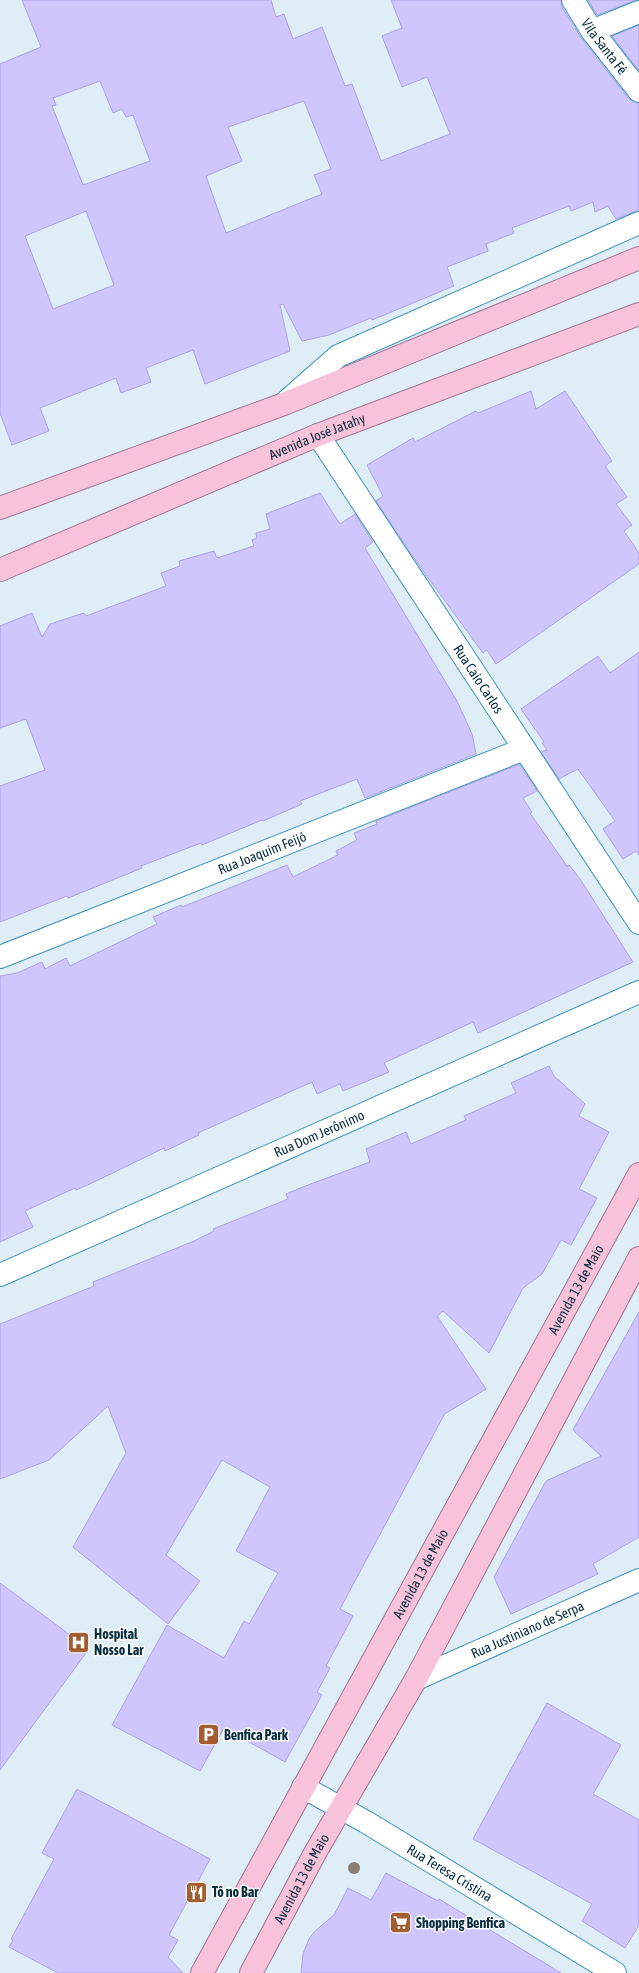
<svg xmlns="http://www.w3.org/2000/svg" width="639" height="1973" viewBox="0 0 639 1973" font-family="'Asap Condensed',sans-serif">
	<rect width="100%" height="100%" fill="#deedf6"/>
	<!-- building -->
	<g fill="#cfc6fe" stroke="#aea1e8" fill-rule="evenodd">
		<path d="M22 0H271L276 17 284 14 293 39 322 27 345 86 352 84 381 161 450 134 427 77 402 87 382 36 402 28 391 0H561L562 7 582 39 629 99 639 103V210L616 219 608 206 595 212 593 202 571 211 569 206 512 228 514 233 486 244 488 251 447 267 454 286 372 320 371 318 329 335 302 341 283 304 280 305 290 351 205 384 193 350 146 368 151 382 121 393 116 378 40 408 49 431 12 445 0 413V64L41 47ZM100 81 113 113 122 109 126 117 133 115 150 161 83 185 52 106 56 105 53 98ZM304 101 331 169 314 175 322 194 226 233 206 176 242 161 228 127ZM86 211 114 285 53 309 25 236Z"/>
		<path d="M588 0H637L597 15Z"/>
		<path d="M639 25V71L612 36Z"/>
		<path d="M531 391 536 409 565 391 612 461 605 466 627 497 616 504 632 525 624 531 639 553V564L496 664 487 650 483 653 418 564 376 501 383 496 367 465 413 438 415 442 476 411 478 413Z"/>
		<path d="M320 493 340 524 355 514 373 542 365 548 457 701 472 734 476 754 365 798 357 779 300 801 302 804 263 821 262 820 202 845 201 843 141 866 142 868 68 898 67 896 0 922V786L45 770 26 719 0 728V626L32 613 42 637 50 624 84 613 86 616 166 586 161 573 180 566 179 561 214 551 217 558 254 546 252 540 257 538 256 533 270 529 266 514Z"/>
		<path d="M639 652V855L636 851 623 859 603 829 615 821 578 769 559 779 541 752 547 750 542 743 544 742 521 709 598 656 610 673Z"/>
		<path d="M520 764 537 791 523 798 532 812 530 813 567 866 569 865 580 879 633 962 478 1033 473 1022 384 1063 389 1072 343 1091 340 1084 317 1094 312 1082 198 1133 199 1135 165 1151 164 1148 92 1183 76 1190 75 1188 25 1211 33 1227 0 1242V976L17 973 42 962 45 969 66 958 70 966 157 924 153 917 181 905 182 907 287 865 293 877 338 855 336 851 357 840 354 833 377 824 376 821Z"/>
		<path d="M549 1066 554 1076 585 1104 579 1116 609 1132 579 1189 597 1198 571 1245 561 1240 542 1274 523 1288 489 1353 443 1311 437 1316 486 1389 443 1415H444L340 1609 353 1616 326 1666 330 1668 317 1692 322 1695 285 1762 224 1728 200 1771 112 1725 167 1625 224 1658 244 1621 249 1624 278 1573 236 1551 270 1487 222 1460 166 1555 200 1581 168 1624 73 1547 126 1453 108 1406 49 1460 0 1479V1324L94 1286 93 1282 194 1241 214 1231 213 1229 288 1199 286 1194 308 1185 370 1162 366 1149 406 1132 411 1144 466 1120 464 1116 516 1093 511 1083Z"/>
		<path d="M639 1312V1537L593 1564 598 1574 511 1614 494 1577 546 1481 601 1456 573 1430Z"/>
		<path d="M0 1583 89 1649 0 1770Z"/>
		<path d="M547 1703 621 1745 593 1794 639 1820V1925L625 1948 582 1921 592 1904 473 1839Z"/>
		<path d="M77 1789 210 1859 169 1935 178 1940 168 1957 183 1973H58L9 1947 13 1940 11 1939 54 1859 42 1853Z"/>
		<path d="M386 1873 438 1901 439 1899 561 1973H301L303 1954 309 1939 314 1932 334 1915 348 1888 371 1900Z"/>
	</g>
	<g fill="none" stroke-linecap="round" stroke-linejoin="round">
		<defs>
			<g id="minor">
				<path id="s1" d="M573 0 592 31 639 91"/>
				<path d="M592 31 639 12"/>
				<path d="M287 401 338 356 639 223"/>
				<path id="s2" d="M318 435 639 923"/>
				<path id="s3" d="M0 957 524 749"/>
				<path id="s4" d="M0 1275 639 992"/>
				<path id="s5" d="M416 1679 639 1580"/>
				<path id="s6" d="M303 1787 366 1822 615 1973"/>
			</g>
			<g id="major">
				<path d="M0 508 284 404 639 258"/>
				<path id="s7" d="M0 570 318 435 639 314"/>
				<path id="s8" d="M202 1973 639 1174"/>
				<path id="s9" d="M251 1973 315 1853 416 1679 639 1258"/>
			</g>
		</defs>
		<!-- minor casing -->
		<use href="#minor" stroke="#3d93bb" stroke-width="24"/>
		<!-- major casing -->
		<use href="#major" stroke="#a07493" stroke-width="24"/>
		<!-- minor -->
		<use href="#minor" stroke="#fff" stroke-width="22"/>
		<!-- major -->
		<use href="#major" stroke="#f8c3da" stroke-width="22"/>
	</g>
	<!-- trees -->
	<circle fill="#8a7d74" cx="354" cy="1868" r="6"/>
	<!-- icons -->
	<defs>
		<symbol id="hospital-square" viewBox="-11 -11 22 22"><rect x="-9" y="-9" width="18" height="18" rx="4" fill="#a25d30" stroke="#fff"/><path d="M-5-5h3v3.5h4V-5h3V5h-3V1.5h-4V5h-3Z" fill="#fff"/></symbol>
		<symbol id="parking-square" viewBox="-11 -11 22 22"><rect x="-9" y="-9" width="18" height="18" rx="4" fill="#a25d30" stroke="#fff"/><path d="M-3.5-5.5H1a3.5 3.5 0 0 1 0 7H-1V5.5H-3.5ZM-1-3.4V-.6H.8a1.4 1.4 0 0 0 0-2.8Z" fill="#fff"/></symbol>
		<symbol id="restaurant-square" viewBox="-11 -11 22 22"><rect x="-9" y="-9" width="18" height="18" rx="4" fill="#a25d30" stroke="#fff"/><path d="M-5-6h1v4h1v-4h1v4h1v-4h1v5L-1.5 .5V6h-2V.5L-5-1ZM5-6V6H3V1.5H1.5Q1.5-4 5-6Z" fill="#fff"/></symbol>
		<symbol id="supermarket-square" viewBox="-11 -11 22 22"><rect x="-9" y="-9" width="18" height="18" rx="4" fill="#a25d30" stroke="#fff"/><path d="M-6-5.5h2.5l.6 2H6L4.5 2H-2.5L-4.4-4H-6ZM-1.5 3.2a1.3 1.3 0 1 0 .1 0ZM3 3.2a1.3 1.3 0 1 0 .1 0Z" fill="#fff"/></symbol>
	</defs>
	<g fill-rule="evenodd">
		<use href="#hospital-square" x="66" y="1630" width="25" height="25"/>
		<use href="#parking-square" x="196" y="1722" width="25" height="25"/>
		<use href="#restaurant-square" x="184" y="1880" width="25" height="25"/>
		<use href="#supermarket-square" x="388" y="1910" width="25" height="25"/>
	</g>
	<g text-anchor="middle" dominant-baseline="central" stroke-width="3" stroke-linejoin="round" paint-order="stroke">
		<!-- street labels -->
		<g font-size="14" fill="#062c3d" stroke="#fff">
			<text stroke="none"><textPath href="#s1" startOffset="56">Vila Santa Fé</textPath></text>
			<text stroke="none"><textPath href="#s7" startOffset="344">Avenida José Jatahy</textPath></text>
			<text stroke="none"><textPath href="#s2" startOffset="292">Rua Caio Carlos</textPath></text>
			<text stroke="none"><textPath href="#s3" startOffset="282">Rua Joaquim Feijó</textPath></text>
			<text stroke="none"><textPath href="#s4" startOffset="349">Rua Dom Jerônimo</textPath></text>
			<text stroke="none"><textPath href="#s8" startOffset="779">Avenida 13 de Maio</textPath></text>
			<text stroke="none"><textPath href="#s8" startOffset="455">Avenida 13 de Maio</textPath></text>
			<text stroke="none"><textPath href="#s5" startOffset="122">Rua Justiniano de Serpa</textPath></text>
			<text stroke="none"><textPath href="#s6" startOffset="170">Rua Teresa Cristina</textPath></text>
			<text stroke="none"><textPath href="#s9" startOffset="107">Avenida 13 de Maio</textPath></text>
		</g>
		<!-- poi labels -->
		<g font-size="14" font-weight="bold" fill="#062c3d" stroke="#fff" text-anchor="start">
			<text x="94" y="1634">Hospital<tspan x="94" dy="16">Nosso Lar</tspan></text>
			<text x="224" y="1735">Benfica Park</text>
			<text x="212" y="1892">Tô no Bar</text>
			<text x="416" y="1923">Shopping Benfica</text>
		</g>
	</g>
</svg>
